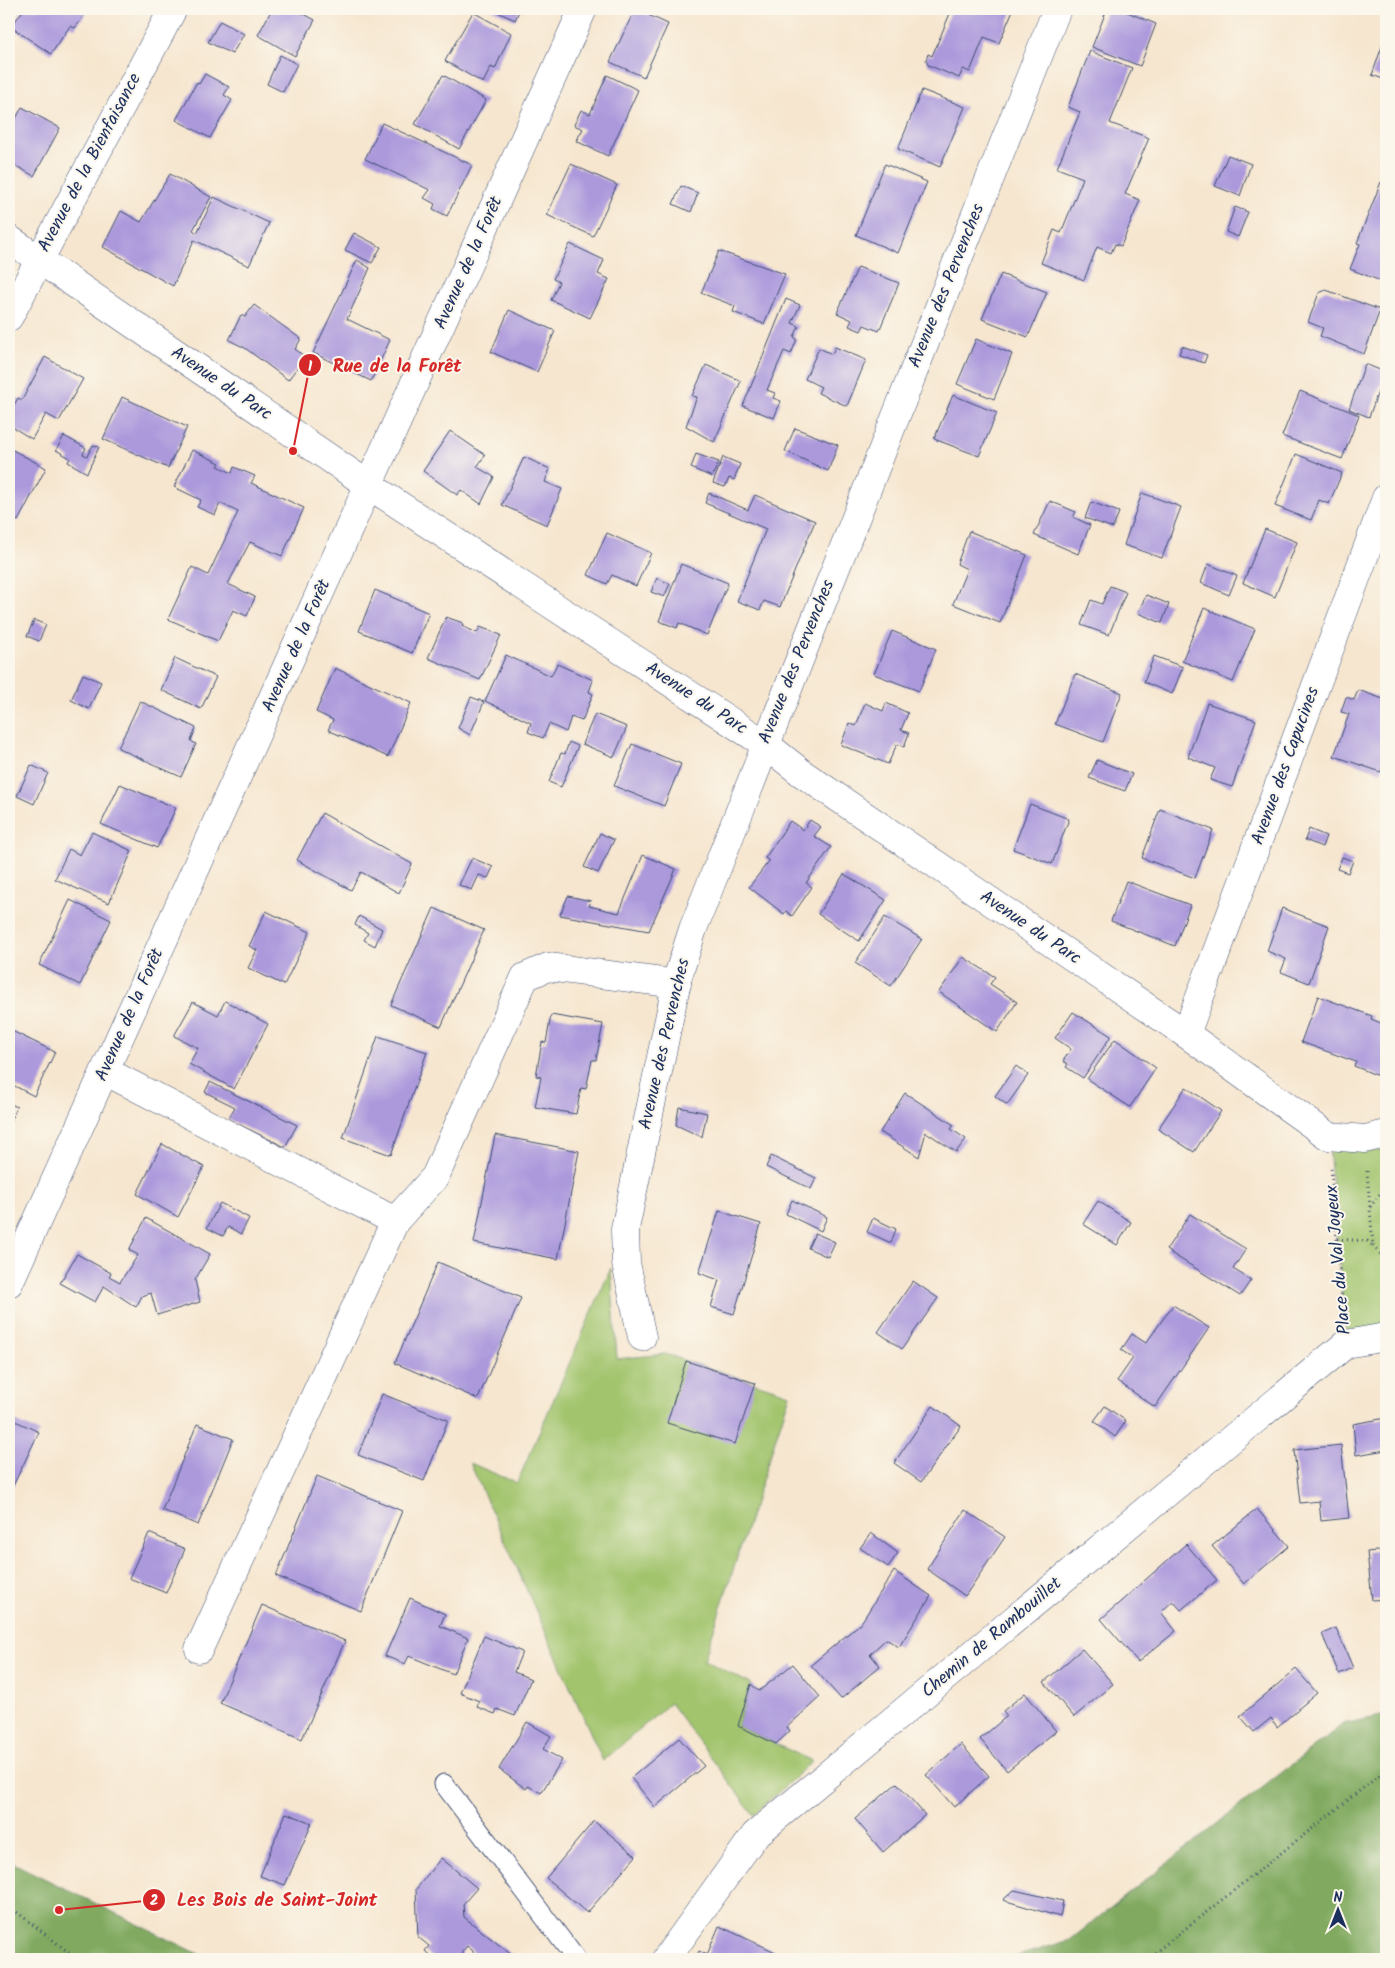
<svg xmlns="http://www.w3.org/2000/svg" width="1395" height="1968" viewBox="0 0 1395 1968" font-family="Kalam,sans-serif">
	<rect width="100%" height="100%" fill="#fbf7ec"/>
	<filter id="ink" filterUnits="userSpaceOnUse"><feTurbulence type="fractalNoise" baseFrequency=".02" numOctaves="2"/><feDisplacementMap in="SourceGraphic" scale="10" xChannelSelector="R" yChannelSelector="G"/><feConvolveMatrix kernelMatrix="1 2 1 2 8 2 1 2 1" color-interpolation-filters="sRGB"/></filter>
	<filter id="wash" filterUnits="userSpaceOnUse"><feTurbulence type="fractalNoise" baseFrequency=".0096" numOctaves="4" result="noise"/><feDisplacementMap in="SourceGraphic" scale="20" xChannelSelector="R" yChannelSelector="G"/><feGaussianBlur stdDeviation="1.12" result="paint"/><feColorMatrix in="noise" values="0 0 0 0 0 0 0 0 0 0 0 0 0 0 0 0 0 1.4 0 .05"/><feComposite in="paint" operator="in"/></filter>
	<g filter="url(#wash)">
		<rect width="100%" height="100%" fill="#f6e6cf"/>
		<!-- green -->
		<g fill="#a2c46d" stroke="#5e7a66">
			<path d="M1386 1134V1337L1346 1344 1328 1136Z"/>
			<path d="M611 1268 617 1359 665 1354 790 1394 704 1660 751 1684 738 1726 812 1761 754 1815 670 1703 603 1761 470 1463 517 1483Z"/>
		</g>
		<!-- forest -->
		<g fill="#81aa60" stroke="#4e6c5f">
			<path d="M1386 1715V1959H1008L1070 1940 1343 1724Z"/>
			<path d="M9 1861 209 1959H9Z"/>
		</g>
		<g id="blocks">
			<!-- building -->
			<g fill="#ab99dc">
				<path d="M24 9H89L75 28 70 26 51 54 11 27Z"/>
				<path d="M272 9H295L315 20 295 56 258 35Z"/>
				<path d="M491 9H520L515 20Z"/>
				<path d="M635 9 668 24 644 77 610 62Z"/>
				<path d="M952 9 1013 10 999 43 984 37 970 72 963 69 959 78 928 65 926 60 928 54 932 56Z"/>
				<path d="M1107 9H1120L1156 24 1140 66 1092 47Z"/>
				<path d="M473 12 511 33 495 69 491 67 483 83 445 61Z"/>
				<path d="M220 21 244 34 232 54 208 42Z"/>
				<path d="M1386 35V80L1372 75Z"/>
				<path d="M1090 51 1132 68 1110 123 1149 138 1125 194 1140 200 1121 246 1115 244 1111 253 1097 247 1084 280 1041 263 1054 230 1061 233 1083 178 1057 168 1080 112 1068 107Z"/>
				<path d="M280 55 297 64 283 92 267 84Z"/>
				<path d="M205 74 229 87 224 95 232 100 210 138 176 120 197 82 199 84Z"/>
				<path d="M443 75 486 100 459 149 415 124Z"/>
				<path d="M607 75 638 90 608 156 576 141 583 129 574 125 581 110 590 114Z"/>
				<path d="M922 90 965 107 940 167 898 149Z"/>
				<path d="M22 107 60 128 34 176 9 162V132Z"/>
				<path d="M382 123 472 165 447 216 433 209 435 204 424 198 430 190 365 159Z"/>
				<path d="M1228 155 1251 164 1240 196 1215 186Z"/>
				<path d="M571 164 617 185 593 236 547 215Z"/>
				<path d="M885 164 927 182 898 253 856 235Z"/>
				<path d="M170 174 211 197 193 230 197 233 214 197 269 223 249 266 194 240 173 286 103 247 121 211 141 222Z"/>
				<path d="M1381 182 1386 183V283L1350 269 1360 244 1357 243Z"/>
				<path d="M681 186 698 193 691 212 673 204Z"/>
				<path d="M1235 207 1248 212 1238 237 1226 232Z"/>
				<path d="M354 233 381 247 372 263 345 250Z"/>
				<path d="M570 244 604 260 598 274 609 279 590 318 551 300 559 282 553 279Z"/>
				<path d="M719 251 785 274 764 324 733 312 735 306 701 293Z"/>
				<path d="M357 260 370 268 347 319 390 340 371 381 313 353Z"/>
				<path d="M858 267 899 283 879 331 864 325 861 331 849 326 852 320 837 313Z"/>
				<path d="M1001 274 1047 292 1028 337 982 319Z"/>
				<path d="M1326 290 1380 310 1364 354 1320 336 1323 328 1308 322 1319 293Z"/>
				<path d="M786 299 800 305 792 323 799 326 794 337 797 339 791 354 784 351 767 390 775 393 773 398 781 401 774 418 743 406Z"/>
				<path d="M254 305 301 339 295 349 305 357 288 380 245 348 229 340 241 315 245 317Z"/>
				<path d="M509 310 555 331 537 372 491 352Z"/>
				<path d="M976 339 1012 354 994 399 957 384Z"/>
				<path d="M1182 346 1207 355 1204 363 1179 354Z"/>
				<path d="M835 347 866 360 847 406 818 393 821 387 805 379 819 348 832 354Z"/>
				<path d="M45 357 83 379 59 421 46 414 32 439 9 425V414L18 398 22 400Z"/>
				<path d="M1365 364 1385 372 1369 417 1349 409Z"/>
				<path d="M706 365 741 381 714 442 686 426 697 397 692 396Z"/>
				<path d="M1300 391 1359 415 1342 459 1282 436Z"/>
				<path d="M953 395 997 413 979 456 934 439Z"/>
				<path d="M122 397 187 427 168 468 103 439Z"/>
				<path d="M795 428 838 445 828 471 785 451Z"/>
				<path d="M450 431 485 455 477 467 494 477 481 504 461 490 457 495 423 471Z"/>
				<path d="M64 436 86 448 83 454 87 456 93 445 99 447 87 473 68 462 70 458 56 450Z"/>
				<path d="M9 448 46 468 18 521 9 516Z"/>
				<path d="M192 450 220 463 218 466 232 473 234 467 255 476 251 483 304 508 282 556 250 542 228 584 255 597 247 616 233 610 218 641 168 619 192 567 208 575 238 512 220 503 215 515 197 507 201 500 174 487Z"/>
				<path d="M696 454 719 462 712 477 691 468Z"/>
				<path d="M1296 454 1342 473 1329 504 1319 500 1311 520 1275 506Z"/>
				<path d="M524 457 550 469 545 482 562 489 547 525 502 505Z"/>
				<path d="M723 457 740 464 734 480 729 478 725 487 713 483Z"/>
				<path d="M709 493 748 510 755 495 815 521 780 607 764 601 760 610 737 601 766 529 705 503Z"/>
				<path d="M1142 493 1181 507 1162 558 1124 545Z"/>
				<path d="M1050 501 1076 512 1073 517 1090 525 1078 554 1034 535Z"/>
				<path d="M1091 502 1119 512 1113 528 1085 518Z"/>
				<path d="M1265 529 1297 542 1275 597 1243 583Z"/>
				<path d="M969 531 1027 555 1000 623 953 604 967 569 957 564Z"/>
				<path d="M607 533 651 553 636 586 612 575 607 584 588 575Z"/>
				<path d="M681 564 728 583 707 635 679 623 677 628 659 621Z"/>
				<path d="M1208 564 1237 576 1229 595 1201 583Z"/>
				<path d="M657 578 670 584 664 597 651 592Z"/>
				<path d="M1110 586 1126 592 1109 635 1081 625 1091 600 1102 604Z"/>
				<path d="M375 590 429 613 412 653 359 631Z"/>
				<path d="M1146 595 1169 604 1162 623 1138 613Z"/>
				<path d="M1204 608 1255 629 1233 682 1182 661Z"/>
				<path d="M446 617 463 623 462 626 477 633 480 627 501 635 480 680 428 658Z"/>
				<path d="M34 620 46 625 39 641 27 636Z"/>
				<path d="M892 631 936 649 919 691 874 674Z"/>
				<path d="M506 655 551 676 557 664 593 680 589 692 593 694 582 721 571 717 566 732 549 724 543 738 528 732 531 723 485 701Z"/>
				<path d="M1154 656 1183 667 1172 694 1144 682Z"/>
				<path d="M175 658 216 677 201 709 161 690Z"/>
				<path d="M335 668 411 703 388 757 328 730 333 720 316 712Z"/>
				<path d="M83 674 101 682 89 709 71 700Z"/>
				<path d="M1075 674 1122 693 1103 742 1055 724Z"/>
				<path d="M1358 690 1386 700 1384 720 1386 721V758L1381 772 1334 756 1349 714 1341 712 1346 697 1354 700Z"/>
				<path d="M471 697 484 702 470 735 458 728Z"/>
				<path d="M140 701 196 728 191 741 196 744 181 777 118 748Z"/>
				<path d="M865 703 883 711 886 703 908 713 901 730 909 733 904 747 897 744 888 764 841 745 849 723 856 726Z"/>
				<path d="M1207 703 1256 720 1232 787 1210 780 1215 768 1188 757Z"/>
				<path d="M595 714 627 727 614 757 582 744Z"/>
				<path d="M569 742 578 746 561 787 549 782 561 753 565 754Z"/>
				<path d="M632 744 681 764 664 806 614 786Z"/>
				<path d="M1097 760 1132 774 1125 791 1089 778Z"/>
				<path d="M31 765 48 773 34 804 17 796Z"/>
				<path d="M120 784 176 808 157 848 101 824Z"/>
				<path d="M1030 804 1069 819 1052 864 1013 849Z"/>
				<path d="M1160 809 1213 830 1195 878 1142 858Z"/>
				<path d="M322 813 412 864 399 893 361 872 351 890 297 860Z"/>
				<path d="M810 820 821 827 814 836 831 847 806 883 812 887 792 916 786 911 784 914 749 887 769 861 765 858 790 821 803 830Z"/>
				<path d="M1309 829 1326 836 1322 847 1305 840Z"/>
				<path d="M92 832 132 851 109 903 55 879 69 849 80 855Z"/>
				<path d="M600 833 614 840 598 873 584 867Z"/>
				<path d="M643 855 676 869 649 931 560 915 568 896 591 901 589 906 619 913Z"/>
				<path d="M1342 857 1353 861 1348 873 1337 869Z"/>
				<path d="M472 858 493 867 488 878 479 875 472 890 459 885Z"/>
				<path d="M844 874 886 900 859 941 818 914Z"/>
				<path d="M1126 881 1190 905 1175 946 1111 921Z"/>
				<path d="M70 900 111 920 80 985 39 965Z"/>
				<path d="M434 908 484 930 441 1027 391 1005Z"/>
				<path d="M1282 908 1329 926 1309 983 1281 972 1286 959 1267 951Z"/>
				<path d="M266 911 310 932 284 985 248 968 257 950 249 946Z"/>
				<path d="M359 916 382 929 375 946 364 940 368 933 355 925Z"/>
				<path d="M885 917 922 939 891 986 855 963Z"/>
				<path d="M963 957 995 977 990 984 1017 1002 997 1032 939 992Z"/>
				<path d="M1318 996 1372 1016 1371 1019 1386 1025V1079L1354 1066 1356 1062 1301 1042Z"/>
				<path d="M225 1001 268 1024 234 1089 189 1064 198 1048 174 1036 193 1002 218 1015Z"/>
				<path d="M1073 1012 1111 1036 1083 1078 1066 1067 1068 1064 1063 1061 1071 1049 1055 1038Z"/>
				<path d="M551 1015 603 1024 596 1060H592L586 1089 581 1088 576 1114 535 1107 541 1077 536 1076 542 1042 546 1043Z"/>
				<path d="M12 1031 55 1052 34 1096 9 1083V1038Z"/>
				<path d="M378 1036 427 1052 391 1155 343 1138Z"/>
				<path d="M1115 1039 1156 1068 1130 1107 1087 1079Z"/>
				<path d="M1016 1066 1028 1075 1007 1105 995 1096Z"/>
				<path d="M210 1082 297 1125 285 1147 228 1119 235 1107 205 1092Z"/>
				<path d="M1186 1087 1221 1111 1194 1152 1158 1129Z"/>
				<path d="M905 1093 954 1125 951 1129 966 1139 956 1152 926 1132 919 1157 880 1132Z"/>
				<path d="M9 1103 17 1107 9 1124Z"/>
				<path d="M679 1107 707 1113 702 1137 676 1125Z"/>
				<path d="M495 1135 579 1151 558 1259 474 1243Z"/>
				<path d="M162 1144 204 1167 178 1217 137 1194Z"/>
				<path d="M771 1156 816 1178 811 1189 766 1167Z"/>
				<path d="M792 1200 827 1217 821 1231 786 1214Z"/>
				<path d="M1098 1201 1131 1222 1117 1245 1083 1224Z"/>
				<path d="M220 1203 249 1218 241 1234 228 1227 223 1236 207 1228Z"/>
				<path d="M719 1211 761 1224 734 1314 711 1307 719 1280 699 1273Z"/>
				<path d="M1190 1214 1246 1249 1233 1269 1251 1280 1240 1296 1166 1250Z"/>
				<path d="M146 1218 210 1254 195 1280 200 1302 157 1315 151 1293 142 1296 136 1307 104 1286 95 1302 60 1283 77 1254 111 1273 109 1276 120 1282 138 1255 129 1250Z"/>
				<path d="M873 1218 896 1229 891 1243 867 1232Z"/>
				<path d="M815 1233 835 1242 828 1257 808 1248Z"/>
				<path d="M438 1262 521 1298 478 1399 395 1363Z"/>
				<path d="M913 1281 938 1298 902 1349 878 1332Z"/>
				<path d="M1173 1305 1209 1328 1155 1407 1117 1381 1133 1358 1121 1350 1132 1334 1146 1343Z"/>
				<path d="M686 1361 755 1383 735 1444 667 1423Z"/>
				<path d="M382 1394 448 1420 424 1481 358 1455Z"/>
				<path d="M933 1406 961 1426 921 1482 894 1463Z"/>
				<path d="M1105 1406 1126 1421 1115 1437 1094 1421Z"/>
				<path d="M9 1418 39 1432 11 1490 9 1489Z"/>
				<path d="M1386 1418V1450L1356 1455 1353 1424Z"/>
				<path d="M197 1424 233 1439 198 1525 162 1510Z"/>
				<path d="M1341 1445 1349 1518 1321 1521 1319 1501 1300 1503 1294 1450Z"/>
				<path d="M317 1476 402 1511 361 1611 276 1576Z"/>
				<path d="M1257 1509 1289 1546 1244 1584 1212 1546Z"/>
				<path d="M965 1510 1005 1537 965 1596 927 1569Z"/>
				<path d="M149 1533 185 1549 166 1593 129 1578Z"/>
				<path d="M871 1533 898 1553 888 1567 860 1548Z"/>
				<path d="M1186 1544 1217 1580 1181 1610 1173 1601 1161 1612 1176 1631 1138 1662 1101 1619Z"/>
				<path d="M1386 1550V1599L1372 1600 1367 1552Z"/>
				<path d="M894 1571 931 1596 899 1647 886 1639 870 1654 880 1666 841 1699 811 1665 861 1623Z"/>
				<path d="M410 1598 445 1614 440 1626 468 1638 453 1674 409 1656 405 1664 385 1656Z"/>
				<path d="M262 1605 345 1641 302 1739 220 1703Z"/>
				<path d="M1336 1628 1353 1668 1339 1674 1322 1634Z"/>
				<path d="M484 1636 522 1652 514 1672 531 1679 515 1716 497 1709 495 1714 477 1707 479 1701 460 1693Z"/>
				<path d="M1082 1649 1113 1684 1074 1717 1044 1682Z"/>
				<path d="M793 1664 820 1697 787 1727 790 1731 776 1744 738 1726 751 1684 759 1691Z"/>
				<path d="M1296 1669 1317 1693 1277 1727 1271 1718 1254 1732 1240 1716Z"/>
				<path d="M1025 1693 1056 1731 1007 1771 980 1739 1007 1716 1003 1711Z"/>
				<path d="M527 1722 551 1736 543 1749 562 1760 541 1793 528 1786 526 1789 499 1769Z"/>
				<path d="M679 1738 704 1766 655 1807 631 1778Z"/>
				<path d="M961 1744 989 1776 954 1807 926 1775Z"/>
				<path d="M897 1783 925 1815 883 1852 855 1819Z"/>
				<path d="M286 1813 312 1823 285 1885 260 1876Z"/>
				<path d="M594 1821 636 1856 587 1913 546 1878Z"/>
				<path d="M441 1858 477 1888 463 1904 464 1917 517 1959H474L473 1951 467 1946 462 1952V1959H434L425 1951 429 1946 418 1937 416 1889Z"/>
				<path d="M1014 1890 1063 1901 1060 1917 1003 1900Z"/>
				<path d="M719 1926 782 1955 780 1959H695L699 1951 707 1955Z"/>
			</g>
		</g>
	</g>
	<g filter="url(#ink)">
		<use href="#blocks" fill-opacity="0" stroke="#3c4a6f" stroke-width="1"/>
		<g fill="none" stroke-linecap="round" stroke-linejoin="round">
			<defs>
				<path id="lane" d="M444 1784 576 1959"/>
				<g id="street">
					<path d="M9 239 370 486 765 744 803 774 1186 1034 1328 1136 1365 1139 1386 1134"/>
					<path d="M9 317 173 9"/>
					<path d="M1186 1034 1386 498"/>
					<path d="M105 1071 395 1221"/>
					<path d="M9 1283 583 9"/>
					<path d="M642 1337 626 1263 625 1229 678 976 693 929 1057 9"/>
					<path d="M199 1649 395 1221 435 1177 525 977 548 967 677 984"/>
					<path d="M666 1959 755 1835 1346 1344 1386 1337"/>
				</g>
			</defs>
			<!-- lane casing -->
			<use href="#lane" stroke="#3c4a6f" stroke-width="21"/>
			<!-- street casing -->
			<use href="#street" stroke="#3c4a6f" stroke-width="29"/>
			<!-- path -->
			<g stroke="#3c4a6f" stroke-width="3" stroke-dasharray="1 4" stroke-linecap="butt">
				<path d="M1331 1169 1343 1312"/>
				<path d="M1367 1171 1373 1246 1386 1260"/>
				<path d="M1370 1207 1386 1186"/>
				<path d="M1337 1239 1367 1241 1372 1245"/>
				<path d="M9 1906 72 1955 81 1959"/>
				<path d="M1147 1959 1386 1770"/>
			</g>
			<!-- lane -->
			<use href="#lane" stroke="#fff" stroke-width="19"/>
			<!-- street -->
			<use href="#street" stroke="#fff" stroke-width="28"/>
		</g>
	</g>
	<g text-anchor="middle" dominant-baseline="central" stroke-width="4" stroke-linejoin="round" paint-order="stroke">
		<!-- street labels -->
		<g font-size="18" fill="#1b2f5e" stroke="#fbf7ec">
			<text transform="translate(90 163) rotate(-62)">Avenue de la Bienfaisance</text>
			<text transform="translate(469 263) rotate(-66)">Avenue de la Forêt</text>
			<text transform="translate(947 286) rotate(-68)">Avenue des Pervenches</text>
			<text transform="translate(221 384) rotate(34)">Avenue du Parc</text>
			<text transform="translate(297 646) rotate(-66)">Avenue de la Forêt</text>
			<text transform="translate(797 662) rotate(-68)">Avenue des Pervenches</text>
			<text transform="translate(696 699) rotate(33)">Avenue du Parc</text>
			<text transform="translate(1286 766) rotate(-70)">Avenue des Capucines</text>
			<text transform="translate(1030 928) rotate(34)">Avenue du Parc</text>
			<text transform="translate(130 1015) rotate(-66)">Avenue de la Forêt</text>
			<text transform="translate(665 1044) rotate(-77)">Avenue des Pervenches</text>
			<text transform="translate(1339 1260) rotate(-95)">Place du Val Joyeux</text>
			<text transform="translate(992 1638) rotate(-40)">Chemin de Rambouillet</text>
		</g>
	</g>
	<!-- callouts -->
	<path fill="none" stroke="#d62828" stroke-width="2" d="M293 451L310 365M59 1910L154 1900"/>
	<g fill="#d62828" stroke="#fbf7ec" stroke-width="2">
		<circle cx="293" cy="451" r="5"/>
		<circle cx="59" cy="1910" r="5"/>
		<circle cx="310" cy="365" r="12"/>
		<circle cx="154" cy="1900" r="12"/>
	</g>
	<g font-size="15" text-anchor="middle" font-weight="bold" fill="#fff">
		<text x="310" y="371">1</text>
		<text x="154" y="1905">2</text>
	</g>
	<g font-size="19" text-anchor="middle" font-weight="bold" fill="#d62828" stroke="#fbf7ec" stroke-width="4" stroke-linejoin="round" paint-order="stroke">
		<text x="397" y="372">Rue de la Forêt</text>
		<text x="277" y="1906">Les Bois de Saint-Joint</text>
	</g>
	<!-- margin -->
	<rect width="1395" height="1968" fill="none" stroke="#fbf7ec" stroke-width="30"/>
	<!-- north arrow -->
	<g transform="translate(1338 1910)" stroke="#fbf7ec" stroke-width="4" paint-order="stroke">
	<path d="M0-4L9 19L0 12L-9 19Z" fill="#1b2f5e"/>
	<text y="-8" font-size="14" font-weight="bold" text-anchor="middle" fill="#1b2f5e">N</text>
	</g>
</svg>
